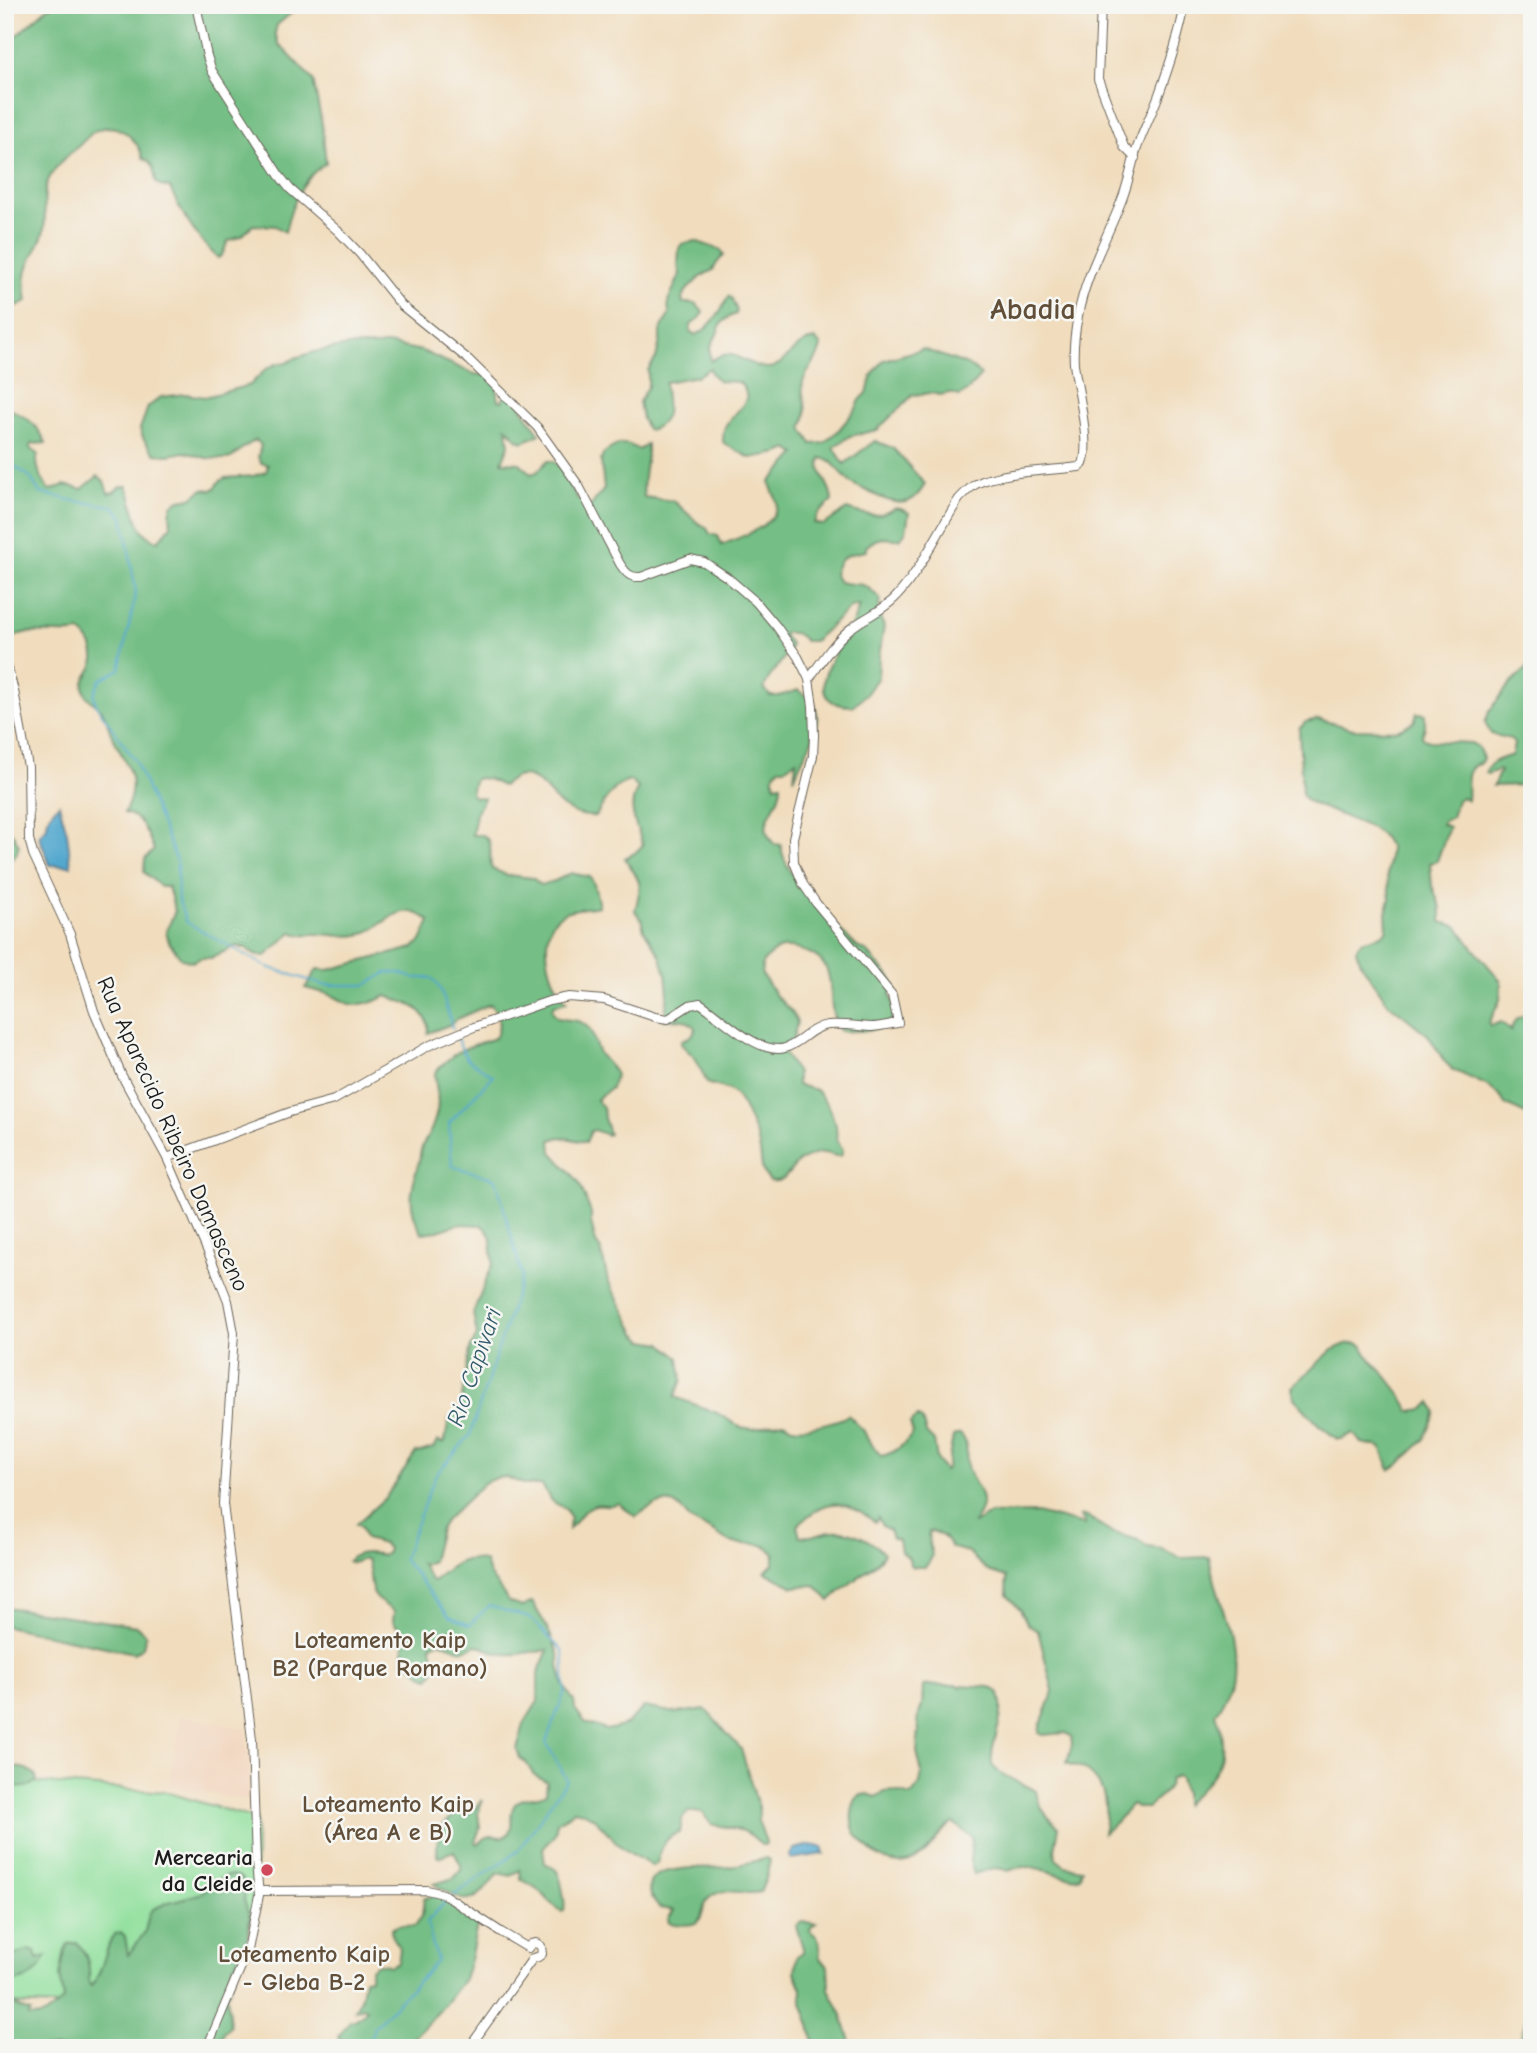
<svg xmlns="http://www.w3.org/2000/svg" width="1537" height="2053" viewBox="0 0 1537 2053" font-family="'Comic Neue',sans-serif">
	<rect width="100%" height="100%" fill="#f6f6f2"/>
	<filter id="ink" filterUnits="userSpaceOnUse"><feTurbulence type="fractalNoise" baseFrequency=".0143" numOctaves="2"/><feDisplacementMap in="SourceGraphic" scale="14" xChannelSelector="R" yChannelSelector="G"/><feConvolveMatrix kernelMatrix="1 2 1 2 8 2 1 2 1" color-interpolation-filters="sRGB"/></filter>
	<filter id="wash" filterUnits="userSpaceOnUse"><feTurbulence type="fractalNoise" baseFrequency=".00686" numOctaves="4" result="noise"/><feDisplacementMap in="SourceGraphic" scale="28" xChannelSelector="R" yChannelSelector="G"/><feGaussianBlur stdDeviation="1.57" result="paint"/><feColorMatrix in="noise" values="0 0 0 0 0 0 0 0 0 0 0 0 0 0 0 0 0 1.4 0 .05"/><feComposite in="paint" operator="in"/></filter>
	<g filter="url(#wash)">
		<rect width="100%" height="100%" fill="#f1ddbe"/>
		<!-- built -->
		<path fill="#f2d5bd" d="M181 1716 246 1729 252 1801 168 1786Z"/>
		<!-- green -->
		<path fill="#92e09e" stroke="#577e5d" stroke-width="2" d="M5 1780 166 1792 256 1819 255 1898 248 1940 220 2012 5 2004Z"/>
		<!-- forest -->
		<g fill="#75be85" stroke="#486d50" stroke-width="2">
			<path d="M54 5H301L277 25 275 33 279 44 313 80 322 124 326 163C302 177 291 206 285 232L275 226 253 225 242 236 228 241 222 255 218 258C196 238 182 215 170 188L161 186 156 182C154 172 154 162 143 158 137 138 117 119 95 131 87 136 82 144 75 149 65 157 56 166 50 177 40 194 47 212 44 230 42 242 34 252 29 264 24 276 25 288 27 301L17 306 9 304 5 306V46L45 10Z"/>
			<path d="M695 241 721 250 724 255 717 263 713 270 700 277 687 290 682 298 683 303H695L703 312 701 317 691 325 690 332 695 335C709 331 722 309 729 296L732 299 737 311 736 314C724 318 721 323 717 334 711 347 708 346 711 361 733 343 745 368 768 368 786 367 793 342 815 339L821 346C819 360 807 369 803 382 799 399 812 405 802 428L812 444 824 443 838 431 856 409 860 400 867 393 872 375 884 360 923 349 965 364 974 369 981 375 968 390 960 396 949 393 940 395 931 393 913 395 877 430 850 436 834 447 844 464 875 441 893 448 925 484C911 511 893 504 869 492 863 488 856 487 850 482 839 473 835 460 821 458 816 476 832 483 832 501L818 514 814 523 823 525 839 515 847 509C857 512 871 517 882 514 896 510 892 504 909 513L906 531 900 539C884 539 880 534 866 547V551C848 554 839 555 834 574L839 582C863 588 859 577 880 599L878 614 884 626 879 657 878 677 867 693 853 706C796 705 837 649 851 626 855 620 857 611 859 606L851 607 814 641H805C798 633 792 631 782 634L791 645C785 662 769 672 764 688L770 696H779L798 690C839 713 804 749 794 779L796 760 786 768H779C773 774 773 777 775 785L781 784C782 807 753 821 774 844L781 845C784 880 832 920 857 947L868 952C875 966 896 974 895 993H890C891 998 894 1005 895 1010 895 1032 855 1032 840 1031 820 1001 847 962 800 950 782 945 777 947 763 962L761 973 777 997 792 1012 797 1022 793 1039 782 1050 797 1073V1085L816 1090 827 1104 836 1125 837 1141 843 1150 841 1156C833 1157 831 1153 824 1153 818 1153 807 1157 802 1160 789 1166 789 1184 770 1181 760 1172 762 1164 760 1151 758 1138 743 1100 732 1092 725 1086 715 1087 707 1083L696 1059 681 1044 682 1040C690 1037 694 1036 695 1028 687 1017 676 1019 664 1020L668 994 666 974 660 955 644 930 641 919 635 911C643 880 641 884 625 858L635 853 643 845C636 824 626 809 638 788L631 781C614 783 604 802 596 816 585 817 574 814 565 808 550 799 537 770 516 777 511 779 506 784 502 786L488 779 477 778 474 781 471 794 474 797 484 798 476 814 472 835H483C496 845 487 856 492 869L507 875 533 878 540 885 555 881 571 873 590 877 594 884 599 906C587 909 573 907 562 914 535 930 549 983 567 1002L554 1005 552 1009C556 1025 573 1016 584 1024 595 1031 593 1043 599 1053 604 1061 612 1066 616 1075L611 1088 596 1100 603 1107 604 1118 609 1134 607 1135 594 1130 591 1131 586 1142 560 1137 551 1140 552 1152 579 1182 591 1213V1223L596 1243 601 1250 608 1281 636 1333 644 1340 662 1343 679 1358 682 1380 675 1397 717 1413 740 1427 753 1429 783 1422C787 1423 790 1426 793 1427 803 1430 841 1421 848 1415L864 1431 868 1440 881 1456C896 1453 904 1445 913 1433L910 1423 918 1417 922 1420 926 1433 934 1441 937 1459 944 1471 947 1469 953 1436 960 1434C970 1443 965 1454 967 1466 969 1479 983 1489 982 1503 982 1512 977 1517 972 1524L990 1514 1037 1513 1084 1525 1085 1523 1080 1517 1084 1516 1092 1519 1108 1531 1138 1540 1148 1547 1162 1549 1181 1558 1209 1557C1219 1611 1253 1662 1215 1713 1230 1761 1218 1772 1184 1805V1793L1180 1778 1176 1776 1170 1779C1168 1793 1157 1797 1148 1808H1137L1133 1805 1130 1806 1117 1821 1103 1833C1108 1808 1107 1783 1083 1768 1078 1766 1072 1765 1067 1763L1072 1744 1071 1736 1065 1733 1042 1735 1039 1733C1040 1718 1051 1706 1053 1690L1038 1631 1028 1625 1020 1609 1007 1595 1006 1577 988 1571 967 1552 951 1547 944 1537 933 1531 929 1532C925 1551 940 1551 925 1567H913L910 1565 909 1558 901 1552 899 1540 892 1538 889 1530 882 1526 878 1518 875 1522C842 1498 827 1496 797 1526L800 1536C809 1537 813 1536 822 1533 845 1526 868 1537 884 1553 879 1565 842 1587 830 1601L815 1585 793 1587 765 1572 773 1564 775 1554C758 1536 751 1549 730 1542 723 1539 718 1533 711 1530 705 1527 697 1525 691 1520 684 1515 681 1505 671 1503 659 1500 644 1510 636 1517L618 1503C610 1508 604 1503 595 1505 584 1508 576 1521 569 1529L570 1517 565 1508 551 1501 542 1485H526L506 1477 495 1478 484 1483 446 1520 440 1529 432 1561 423 1565 421 1564 431 1580 434 1581C447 1568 466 1553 485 1562L489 1574 510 1603 522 1607 532 1602 548 1629 559 1656V1666L564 1686 574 1701 575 1709 586 1723 606 1730 616 1728 627 1724 644 1707 677 1713 705 1709 741 1749 759 1810 758 1821 766 1842 765 1845H761C748 1827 730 1829 711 1824L702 1812H688L682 1819 680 1833C664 1836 661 1849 657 1863L652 1866C640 1859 628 1853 618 1844 604 1830 595 1813 574 1810L568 1816 557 1822 555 1834 543 1848 545 1864C549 1866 553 1867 556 1870 561 1875 566 1904 564 1911L561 1912 536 1888 521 1879 520 1870 511 1876 498 1873C472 1908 468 1905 434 1884L454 1878 461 1870V1865L454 1851 438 1857 437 1850 439 1829 455 1814 457 1802 468 1814 483 1800 478 1813 480 1828 475 1842 477 1844C481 1841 486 1837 491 1836 497 1836 502 1839 507 1835 516 1828 507 1814 515 1804 523 1795 537 1799 546 1793L547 1782 533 1774 526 1762 520 1758 517 1749 524 1724 538 1701V1673L548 1650C532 1651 513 1657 497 1653 490 1651 485 1647 476 1645 462 1654 454 1647 440 1641L431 1645C434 1656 439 1669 429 1678 419 1674 414 1665 403 1661 402 1654 404 1650 404 1643 404 1634 398 1628 393 1621L394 1611C363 1593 375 1588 367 1560L364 1559 352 1563 348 1561C356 1550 372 1553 384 1555L387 1552 388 1548 383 1544 365 1539 361 1527 356 1524 386 1497 416 1452 417 1453 433 1448 438 1441 443 1443 445 1441 449 1419 456 1413 461 1403 470 1349 477 1335 473 1313 493 1263 491 1237 486 1229 481 1225 459 1224 438 1231 422 1233C406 1206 411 1190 419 1161 420 1156 420 1150 423 1145 430 1132 434 1126 437 1111 440 1099 435 1086 435 1073 454 1050 466 1047 495 1038 502 1025 499 1014 490 1004L457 1019 449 1025 428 1033C431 1008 406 1003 386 996L376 1001 356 1005 349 1004 329 994 305 988 317 969 328 970 413 948 421 941 430 921C399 897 387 926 362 934 346 939 329 933 313 934 308 934 307 936 302 935 300 935 294 933 292 932L266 956 255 955 246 948 236 946 211 958H201L192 962 182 959 169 942 166 932 175 911 168 887H161L144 872 145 859 154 850C148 835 141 815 124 813 141 781 127 765 112 736 108 728 108 719 102 711 97 705 90 701 86 695 78 681 90 676 93 665 97 652 90 639 80 632 63 636 28 629 18 635 13 638 10 643 5 646V404C12 412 18 413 26 418 34 423 42 434 46 443L31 444 30 448 38 454C34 467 42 478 49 490H51L64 485 82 489 98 476 104 481 108 493 114 492 120 486H127C136 507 134 534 158 541L171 526 170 514 172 505 180 500 191 498 203 489 212 490 216 487 219 482 225 478 253 476 266 472 268 465 261 463 258 457 261 445 256 440 243 448 231 458 226 459 206 458 185 452 169 455 155 454 143 438 140 429 148 407 161 397 185 394 205 397 250 385 266 369 276 364 287 363 295 358 314 352 348 346H378L388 344 422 351 474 374 495 376C499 382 496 393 498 400L502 401 506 393 513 394 518 398 521 407 540 434 523 442 518 440 507 428 509 445 502 462 520 463 531 474 537 472 547 461H553C572 475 568 496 589 508L604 489 601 461 603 454C617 443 624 440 639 450L647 444C648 462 641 480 644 497L674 501 698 523 706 527 710 534 718 536 722 545C739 537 778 526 777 503 776 496 771 490 770 482L796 454 788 449 779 453 750 458C741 452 731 449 723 442 723 435 723 430 726 425 735 409 758 402 739 382L719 381 711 373 710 368 697 376 665 382C664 401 675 419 651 430L647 429 642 419 639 402 648 386V370L656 358 660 341V331L669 315 668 301 680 275 678 265 679 248 682 244Z"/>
			<path d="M1532 663V776L1526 785 1493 786 1500 771 1498 770 1488 774 1485 773C1489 761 1501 759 1512 755L1514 744 1511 739 1491 734 1485 723 1489 712 1506 689Z"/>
			<path d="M1417 713 1425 714V728L1422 735 1423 739 1430 741 1471 743 1478 747 1483 758 1481 762C1462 769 1469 785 1467 800L1463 797 1457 800 1452 817 1442 822V824L1449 827 1437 861 1430 863 1432 886 1441 908V922L1457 926 1474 949 1501 981 1500 1000 1489 1023 1490 1026 1501 1022 1511 1031C1514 1017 1519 1017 1532 1013V1117L1506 1105 1499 1095 1486 1085 1453 1070 1444 1061 1428 1035 1388 1003 1362 965 1356 950 1358 945 1362 941 1382 935 1387 930 1386 913 1390 899 1387 875 1390 848 1382 836 1372 828 1311 803 1304 798 1302 794 1299 729 1306 722 1318 719 1353 729 1397 730 1414 722Z"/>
			<path d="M5 831H11L19 845 16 855 5 863Z"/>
			<path d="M1356 1343 1362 1345C1368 1360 1381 1369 1391 1382 1398 1391 1405 1401 1410 1411L1424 1409 1431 1402 1436 1412 1424 1440 1398 1465 1390 1470 1381 1447 1362 1443 1353 1433 1342 1439H1337L1318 1424 1294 1398 1292 1387 1332 1350 1346 1344Z"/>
			<path d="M5 1607 137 1626 146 1635 143 1647 134 1653 5 1626Z"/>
			<path d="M942 1685H957L961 1687V1685L990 1687 998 1692C1009 1716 989 1740 992 1765 1002 1778 1022 1782 1036 1791 1038 1806 1047 1818 1059 1827L1055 1849 1056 1859 1065 1866 1082 1869 1080 1876C1061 1884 1038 1857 1008 1871 996 1865 986 1870 974 1874L970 1861 972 1837 953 1823C939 1830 935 1845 923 1854 898 1873 875 1858 858 1837 849 1826 850 1808 858 1796L867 1794 876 1797C888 1787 897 1792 911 1796L920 1784 922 1773 917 1752 919 1730 917 1721 922 1705 923 1686Z"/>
			<path d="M5 1764 26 1769 35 1774 37 1780C29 1790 16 1788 5 1783Z"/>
			<path d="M767 1858 770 1860 766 1879 760 1892C745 1896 729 1887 715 1894 692 1905 717 1932 669 1923L668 1919 674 1910 659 1908C621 1860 706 1869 729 1867 742 1865 755 1861 767 1858Z"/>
			<path d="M232 1875 238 1876 244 1881 246 1887 244 1899 249 1916V1936L231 1971 229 1992 227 1993 230 2026 224 2032 223 2036 217 2039 213 2048H5V1980L11 1956 30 1950 35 1952 37 1959 46 1956C40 1973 29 1980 12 1982 7 2003 12 2006 31 2012L28 2016C45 2020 53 2010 64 1999L60 1976 65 1950 68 1944 77 1943C89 1955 90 1968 89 1984L91 1986C104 1971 104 1950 114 1934L121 1932 125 1936 128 1955 145 1932 149 1914 153 1909 169 1902 199 1894 225 1876Z"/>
			<path d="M437 1896C452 1901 467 1912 477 1925L470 1960 464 1979 440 2010 412 2039 411 2048H352L351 2041H341L338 2037 350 2021C358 2020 362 2015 367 2009L363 2007 355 2010 361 1996 364 1979 370 1978V1970C377 1962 381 1963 390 1966L398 1962 400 1949 392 1937 391 1929 399 1925 415 1926 422 1915 424 1898Z"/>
			<path d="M802 1922 816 1923 811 1927 810 1931C821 1938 821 1946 819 1958L828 1966 829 1989 842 2015 852 2048H815L810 2025 802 2003V1989L795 1972 797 1956 803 1952V1948L796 1926Z"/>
			<path d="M1532 1946V2048H1517C1521 2035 1527 2022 1528 2009 1531 1988 1524 1967 1532 1946Z"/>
		</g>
		<!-- water -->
		<g fill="#50a6cd" stroke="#366174" stroke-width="2">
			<path d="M59 804 67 832 71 866 50 865 39 836 47 827C47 816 51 812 59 804Z"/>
			<path d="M810 1845 822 1847 824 1854 791 1859 789 1856 794 1849Z"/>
		</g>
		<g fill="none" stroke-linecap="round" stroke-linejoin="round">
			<!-- stream -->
			<g stroke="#50a6cd" stroke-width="2">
				<path d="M5 220C10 236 21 254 5 266"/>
				<path d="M5 459 30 477 40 493 75 501 113 506 123 517 136 592 120 669 100 680 94 694 96 705 136 762 177 862 178 899 186 922 267 967 324 985H366L386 973H400L414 978H432L441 990 453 1029"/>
				<path d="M453 1896 518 1851 567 1780 546 1742 565 1691 563 1651 530 1618 489 1606 469 1625 449 1616 403 1559 435 1476 470 1435 522 1276 496 1179 452 1166 449 1123 493 1076 467 1059 457 1039"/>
				<path d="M369 2048 374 2027 437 1961 427 1922 446 1901"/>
			</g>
		</g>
	</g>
	<g filter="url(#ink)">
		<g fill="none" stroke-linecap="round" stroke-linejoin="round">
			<defs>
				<g id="minor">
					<path d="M1101 5 1098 79 1124 147 1135 158"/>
					<path d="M5 657 14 691 28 767 29 839 33 854 70 934 94 1011 122 1076 167 1158 214 1266 228 1301 234 1333 223 1504 252 1739 256 1863 259 1895 248 1950 207 2048"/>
					<path d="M809 679C821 662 834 642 850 629 865 617 881 612 895 598 920 572 939 530 959 499 965 493 969 488 976 484 1000 471 1051 471 1079 467L1083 464C1091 442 1077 388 1074 364 1073 349 1075 331 1078 316 1085 276 1106 240 1121 202 1128 185 1131 168 1136 151 1142 133 1151 115 1158 97 1169 67 1179 37 1185 5"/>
					<path d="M167 1158 290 1112 334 1100 428 1046 474 1027 549 1001 569 997 604 1000 655 1017 668 1019 690 1005 700 1003C720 1016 759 1056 785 1048 801 1043 811 1027 828 1025 842 1024 857 1026 871 1027 880 1027 890 1024 898 1023L892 995 816 903 803 884 794 862 793 838 813 756 814 736 813 706 809 679 798 657 777 627 756 602 727 577 704 562 690 559 641 577C630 578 626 573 620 564L579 486 537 427 469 360 401 305 360 254 338 231 290 189 279 175 212 71 207 56 196 5"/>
					<path d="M259 1891 427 1890 443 1894 501 1932 528 1948"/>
					<path d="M469 2048 530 1962 533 1958 538 1957 542 1954 541 1946 536 1943 531 1944 528 1948"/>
				</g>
			</defs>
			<!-- minor casing -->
			<use href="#minor" stroke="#676055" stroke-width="10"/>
			<!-- minor -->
			<use href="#minor" stroke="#fff" stroke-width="8"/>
		</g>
	</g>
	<!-- markers -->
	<circle fill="#d1495b" stroke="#f6f6f2" stroke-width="2.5" cx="267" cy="1870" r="7"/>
	<g text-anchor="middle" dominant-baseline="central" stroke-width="5" stroke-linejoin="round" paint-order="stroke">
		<!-- street labels -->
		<g font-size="23" fill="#1c1c1c" stroke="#f6f6f2">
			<text transform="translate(173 1134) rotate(66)">Rua Aparecido Ribeiro Damasceno</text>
		</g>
		<!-- poi labels -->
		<g font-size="23" font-weight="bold" fill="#1c1c1c" stroke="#f6f6f2" text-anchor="end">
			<text x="253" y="1857">Mercearia<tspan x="253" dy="26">da Cleide</tspan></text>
		</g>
		<!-- water labels -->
		<g font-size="24" font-style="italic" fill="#335a6c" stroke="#f6f6f2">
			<text transform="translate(474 1367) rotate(-71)">Rio Capivari</text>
		</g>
		<!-- neighbourhood labels -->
		<g font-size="24" font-weight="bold" fill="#614f3a" stroke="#f6f6f2">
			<text x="380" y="1640">Loteamento Kaip<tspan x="380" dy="28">B2 (Parque Romano)</tspan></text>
			<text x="388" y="1804">Loteamento Kaip<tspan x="388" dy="28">(Área A e B)</tspan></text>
			<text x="304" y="1954">Loteamento Kaip<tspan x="304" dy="28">- Gleba B-2</tspan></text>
		</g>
		<!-- district labels -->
		<g font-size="30" font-weight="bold" fill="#614f3a" stroke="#f6f6f2">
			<text x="1033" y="309">Abadia</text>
		</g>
	</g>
	<!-- margin -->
	<rect width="1537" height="2053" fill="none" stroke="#f6f6f2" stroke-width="28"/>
</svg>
